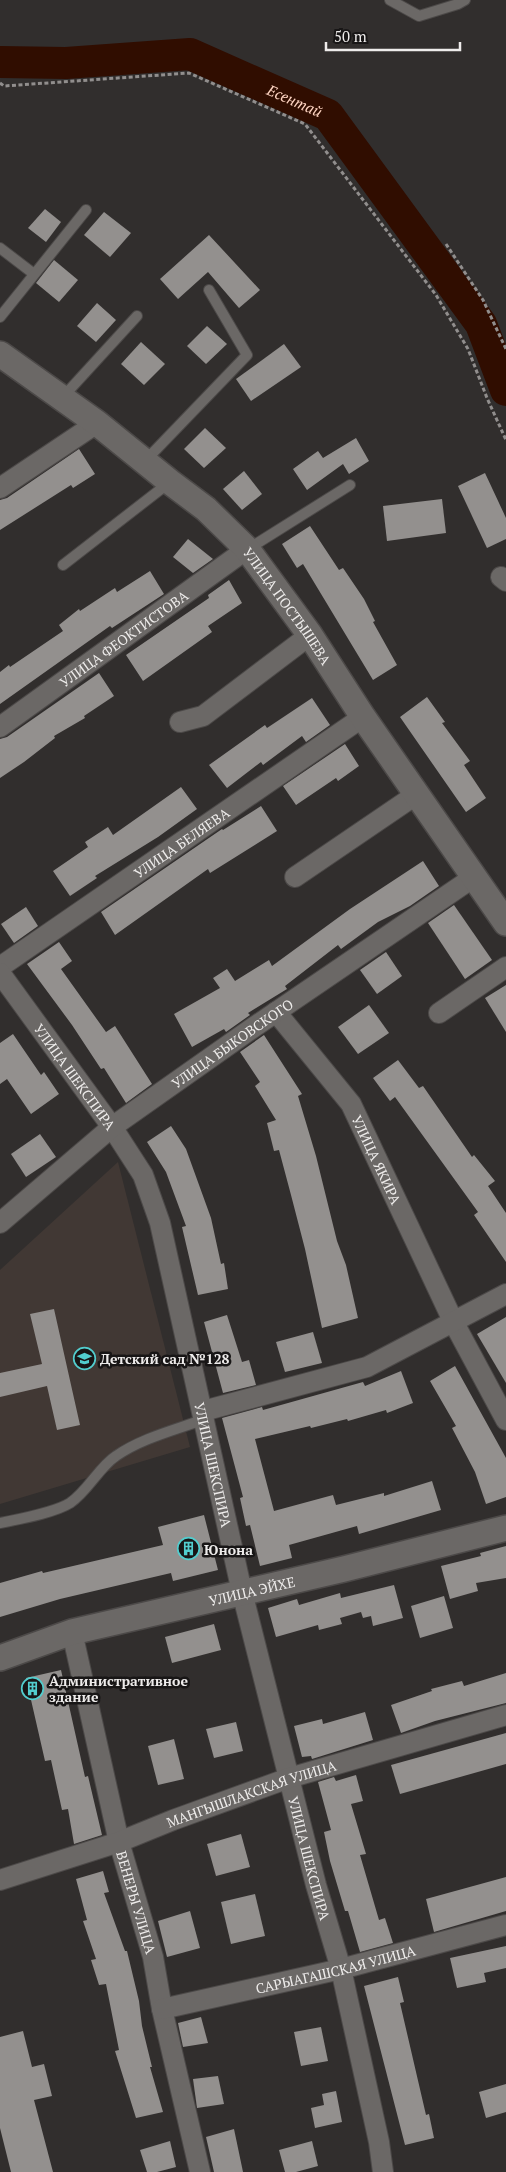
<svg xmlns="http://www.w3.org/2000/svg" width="506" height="2172" viewBox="0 0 506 2172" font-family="'PT Serif',serif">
	<rect width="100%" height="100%" fill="#312e2d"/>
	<!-- built -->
	<path fill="#413834" d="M118 1162 190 1447 0 1504V1270Z"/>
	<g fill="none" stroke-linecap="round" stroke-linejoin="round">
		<!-- river -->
		<path stroke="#300d00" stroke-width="32" id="s1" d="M0 62 66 63 190 54 328 115 481 324 506 390"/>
	</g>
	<!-- building -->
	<g fill="#93908e">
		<path d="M45 209 61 222 46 242 28 228Z"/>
		<path d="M104 212 131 233 110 257 84 235Z"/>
		<path d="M209 235 260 290 239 308 208 272 178 299 160 279Z"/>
		<path d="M54 260 78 280 59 302 36 283Z"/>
		<path d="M97 303 116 320 96 342 77 326Z"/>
		<path d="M207 326 227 344 206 364 187 346Z"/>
		<path d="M141 342 165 364 144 385 121 364Z"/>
		<path d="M284 344 301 367 251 401 236 379Z"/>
		<path d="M205 428 226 448 204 468 184 449Z"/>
		<path d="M356 438 369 461 349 474 343 464 307 490 293 469 318 451 323 458Z"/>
		<path d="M79 449 95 474 73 488 71 485 0 530V500L7 498Z"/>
		<path d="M244 471 262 494 242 510 223 489Z"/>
		<path d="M485 473 506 518V539L487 548 458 486Z"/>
		<path d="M442 499 446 533 387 541 383 506Z"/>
		<path d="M310 526 339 570 343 568 364 599 375 621 373 622 397 665 373 680 303 564 297 568 282 544Z"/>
		<path d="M188 539 213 559 193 573 173 557Z"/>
		<path d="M150 571 164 594 112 628 110 626 0 704V672L9 665 10 667 63 631 59 625 79 609 80 611 115 588 117 592Z"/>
		<path d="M229 580 242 603 208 626 212 632 143 681 126 655 209 598 208 595Z"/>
		<path d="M99 673 114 696 84 716 85 718 54 736 55 738 24 762 0 778V739L7 737Z"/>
		<path d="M427 697 445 722 442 723 470 761 464 765 486 798 466 812 400 717Z"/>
		<path d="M312 698 330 725 306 742 302 736 263 765 261 762 227 788 209 765 265 725 267 728Z"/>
		<path d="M345 744 359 766 338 781 336 778 296 805 283 786Z"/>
		<path d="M181 787 197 809 158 837 95 876 97 878 70 896 53 871 88 847 85 842 108 827 113 835Z"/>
		<path d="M261 806 277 831 210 873 208 869 115 935 101 912 222 829 223 830Z"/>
		<path d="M423 861 439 886 410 906 378 922 341 949 338 945 285 986 287 989 248 1013 250 1015 226 1032 224 1029 192 1047 174 1014 220 988 213 978 227 969 235 981 269 960 272 966 350 909Z"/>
		<path d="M454 905 492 960 465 979 428 923Z"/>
		<path d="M26 907 38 926 14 943 1 924Z"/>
		<path d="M59 942 72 961 61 969 106 1032 115 1026 152 1084 126 1103 104 1068 101 1069 72 1025 27 964Z"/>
		<path d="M386 952 402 976 377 994 360 970Z"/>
		<path d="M506 985V1032L485 998Z"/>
		<path d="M369 1005 389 1033 358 1054 338 1027Z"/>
		<path d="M13 1034 41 1075 44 1072 59 1094 31 1114 7 1079 0 1084V1043Z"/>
		<path d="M264 1035 302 1094 298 1096 316 1156 337 1241 346 1265 358 1318 322 1328 305 1249 291 1195 279 1150 274 1151 267 1123 276 1120 255 1086 260 1082 240 1052Z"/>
		<path d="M398 1060 419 1088 423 1086 472 1157 474 1155 495 1181 488 1186 506 1213V1262L474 1215 478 1212 395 1097 390 1101 373 1078Z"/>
		<path d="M171 1126 186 1149 211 1218 221 1264 224 1263 228 1289 198 1295 182 1227 186 1226 166 1172 147 1142Z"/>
		<path d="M40 1134 56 1157 26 1177 11 1154Z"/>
		<path d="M54 1309 80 1425 57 1430 47 1386 0 1397V1373L42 1364 30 1314Z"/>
		<path d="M227 1315 242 1362 249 1360 256 1385 223 1393 204 1322Z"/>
		<path d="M506 1317V1383L477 1334Z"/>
		<path d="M313 1332 322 1363 285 1372 276 1342Z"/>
		<path d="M455 1366 506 1458V1497L486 1504 475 1472 452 1428 456 1426 430 1381Z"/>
		<path d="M401 1371 413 1403 387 1413 386 1410 348 1421 347 1419 311 1428 310 1426 255 1439 274 1511 333 1495 336 1505 384 1493V1496L432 1481 441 1510 359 1534 357 1526 289 1545 292 1558 260 1566 250 1525 246 1526 240 1498 243 1497 222 1418 262 1407 263 1410 363 1382 365 1386Z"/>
		<path d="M204 1515 218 1570 173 1581 171 1573 60 1599 0 1617V1583L42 1571 43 1573 163 1545 158 1527Z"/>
		<path d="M506 1546V1578L476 1583 478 1591 450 1599 441 1566 481 1556 480 1553Z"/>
		<path d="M394 1585 403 1618 373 1626 371 1616 363 1618 361 1612 340 1618 342 1624 319 1630 318 1625 276 1637 268 1608 297 1599 299 1605 340 1593 341 1598Z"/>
		<path d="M444 1596 453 1628 420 1638 411 1606Z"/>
		<path d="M214 1624 221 1650 172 1663 165 1637Z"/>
		<path d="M61 1670 85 1777 88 1776 102 1835 74 1844 68 1809 62 1810 51 1760 45 1761 26 1678Z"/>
		<path d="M506 1673V1703L435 1721 401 1733 391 1705 432 1691 431 1689 462 1681 464 1686Z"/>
		<path d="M365 1712 373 1740 312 1759 311 1756 302 1757 294 1726 322 1719 323 1724Z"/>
		<path d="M236 1722 243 1751 214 1758 206 1729Z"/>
		<path d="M506 1733V1764L400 1794 391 1765Z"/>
		<path d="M174 1739 184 1779 158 1785 148 1746Z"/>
		<path d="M356 1775 363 1801 351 1804 366 1854 360 1855 379 1920 385 1918 393 1943 360 1952 348 1911H345L330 1861 324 1832 331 1830 318 1782 334 1777 336 1781Z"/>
		<path d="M241 1834 250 1867 216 1876 207 1844Z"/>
		<path d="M103 1871 109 1892 104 1893 125 1951H127L139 2001 142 2026 152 2067H150L163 2112 136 2118 115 2051 119 2050 106 1984 99 1985 91 1960 96 1959 83 1921 87 1920 76 1879Z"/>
		<path d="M506 1877V1911L434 1932 426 1899Z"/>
		<path d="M255 1894 265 1936 231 1944 221 1902Z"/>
		<path d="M190 1911 200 1948 167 1957 158 1921Z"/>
		<path d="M506 1946V1968L484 1973 486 1982 457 1988 450 1958Z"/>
		<path d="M398 1977 404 2002 400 2003 426 2115 429 2114 434 2138 405 2145 364 1986Z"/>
		<path d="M201 2017 208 2043 183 2047 178 2023Z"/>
		<path d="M321 2027 328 2061 301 2066 294 2032Z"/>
		<path d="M23 2031 32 2067 44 2064 52 2096 34 2100 53 2172H11L0 2128V2037Z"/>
		<path d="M218 2076 224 2104 197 2108 193 2079Z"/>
		<path d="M506 2084V2112L486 2118 479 2092Z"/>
		<path d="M336 2091 342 2122 315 2128 311 2108 324 2105 322 2094Z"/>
		<path d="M234 2129 243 2172H214L206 2137Z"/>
		<path d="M170 2141 176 2167 157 2172H147L140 2150Z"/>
		<path d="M312 2141 318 2166 296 2172H285L279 2150Z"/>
	</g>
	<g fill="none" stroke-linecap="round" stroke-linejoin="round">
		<defs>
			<g id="service">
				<path d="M390 0 419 16 458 4 465 0"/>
				<path d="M0 248 34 274"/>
				<path d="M0 317 86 210"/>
				<path d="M62 398 137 316"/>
				<path d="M145 461 247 355 209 290"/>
				<path d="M248 549 350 485"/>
				<path d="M63 565 170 482"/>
				<path d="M0 1523C19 1519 54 1513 70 1503 88 1491 99 1467 116 1456 142 1438 175 1430 205 1419"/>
			</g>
			<g id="minor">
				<path d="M0 488 97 423"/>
				<path d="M501 577 506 581"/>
				<path d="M180 722 203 716 310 635"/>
				<path id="s2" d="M0 727 247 549"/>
				<path d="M295 877 417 794"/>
				<path id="s3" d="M0 967 363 717"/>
				<path id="s4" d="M0 973 112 1127 143 1175 160 1223 242 1592 316 1885 341 1969 379 2142 383 2172"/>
				<path id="s5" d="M276 1012 351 1104 454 1323 506 1420"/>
				<path d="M439 1013 506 967"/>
				<path id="s6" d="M0 1223 112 1127 254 1027 474 877"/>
				<path d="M203 1411 367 1367 506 1294"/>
				<path id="s7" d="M72 1632 119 1842 153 1957 162 2009 200 2172"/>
				<path id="s8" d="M0 1880 119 1842 173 1820 289 1778 506 1715"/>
				<path id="s9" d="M162 2009 341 1969 506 1925"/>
			</g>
			<g id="tertiary">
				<path id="s10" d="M0 354 97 423 170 482 206 509 247 549 310 635 363 717 506 923"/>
				<path id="s11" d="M0 1658 72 1632 344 1569 506 1528"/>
			</g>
		</defs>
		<!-- service casing -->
		<use href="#service" stroke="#4c4948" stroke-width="12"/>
		<!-- minor casing -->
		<use href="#minor" stroke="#4c4948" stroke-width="22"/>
		<!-- tertiary casing -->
		<use href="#tertiary" stroke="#4c4948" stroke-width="28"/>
		<!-- path -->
		<g stroke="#918e8d" stroke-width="3" stroke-dasharray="4 2.5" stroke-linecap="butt">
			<path d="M0 83 4 86 189 73 305 124 436 295 468 349 487 398 506 440"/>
			<path d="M446 244 483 300 506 349"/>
		</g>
		<!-- service -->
		<use href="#service" stroke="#6b6866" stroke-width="10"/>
		<!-- minor -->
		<use href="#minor" stroke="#6b6866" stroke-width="20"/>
		<!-- tertiary -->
		<use href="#tertiary" stroke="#6b6866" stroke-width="25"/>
	</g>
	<!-- icons -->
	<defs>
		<symbol id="school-ring" viewBox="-11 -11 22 22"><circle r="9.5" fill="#181616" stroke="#52cdce" stroke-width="1.5"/><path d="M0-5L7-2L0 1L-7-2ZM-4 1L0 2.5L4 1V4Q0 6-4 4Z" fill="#52cdce"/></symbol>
		<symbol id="building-ring" viewBox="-11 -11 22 22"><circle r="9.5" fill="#181616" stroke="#52cdce" stroke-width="1.5"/><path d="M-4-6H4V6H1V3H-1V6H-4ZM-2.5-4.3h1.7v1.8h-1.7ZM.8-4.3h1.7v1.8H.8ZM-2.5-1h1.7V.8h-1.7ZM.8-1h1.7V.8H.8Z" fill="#52cdce"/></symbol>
	</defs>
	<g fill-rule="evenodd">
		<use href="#school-ring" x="72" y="1346" width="25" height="25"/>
		<use href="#building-ring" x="176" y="1536" width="25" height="25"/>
		<use href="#building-ring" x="20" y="1676" width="25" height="25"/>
	</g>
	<g text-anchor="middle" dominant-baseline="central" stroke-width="5" stroke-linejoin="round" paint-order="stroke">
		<!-- street labels -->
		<g font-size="14" fill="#eeeceb" stroke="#181616">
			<text stroke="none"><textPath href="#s10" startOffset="385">УЛИЦА ПОСТЫШЕВА</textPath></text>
			<text stroke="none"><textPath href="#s2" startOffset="152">УЛИЦА ФЕОКТИСТОВА</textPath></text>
			<text stroke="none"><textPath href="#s3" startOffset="220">УЛИЦА БЕЛЯЕВА</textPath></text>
			<text stroke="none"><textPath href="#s6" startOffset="294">УЛИЦА БЫКОВСКОГО</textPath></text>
			<text stroke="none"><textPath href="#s4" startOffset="128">УЛИЦА ШЕКСПИРА</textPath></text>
			<text stroke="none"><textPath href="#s5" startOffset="180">УЛИЦА ЯКИРА</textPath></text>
			<text stroke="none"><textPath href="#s4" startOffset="546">УЛИЦА ШЕКСПИРА</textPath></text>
			<text stroke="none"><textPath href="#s11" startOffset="261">УЛИЦА ЭЙХЕ</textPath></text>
			<text stroke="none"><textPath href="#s8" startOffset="266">МАНГЫШЛАКСКАЯ УЛИЦА</textPath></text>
			<text stroke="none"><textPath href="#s4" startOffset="951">УЛИЦА ШЕКСПИРА</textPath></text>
			<text stroke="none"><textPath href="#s7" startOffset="278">ВЕНЕРЫ УЛИЦА</textPath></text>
			<text stroke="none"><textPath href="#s9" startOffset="178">САРЫАГАШСКАЯ УЛИЦА</textPath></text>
		</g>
		<!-- poi labels -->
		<g font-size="14" font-weight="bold" fill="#eeeceb" stroke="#181616" text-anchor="start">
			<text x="100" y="1358">Детский сад №128</text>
			<text x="204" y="1549">Юнона</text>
			<text x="49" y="1680">Административное<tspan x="49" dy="16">здание</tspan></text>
		</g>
		<!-- water labels -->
		<g font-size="15" font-style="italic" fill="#fed4c1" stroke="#181616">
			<text stroke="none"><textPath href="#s1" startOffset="305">Есентай</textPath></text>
		</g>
	</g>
	<!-- scale -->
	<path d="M326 42v8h134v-8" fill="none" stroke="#eeeceb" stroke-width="2.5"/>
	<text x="334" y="42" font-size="15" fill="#eeeceb" stroke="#181616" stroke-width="4" paint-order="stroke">50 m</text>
</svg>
